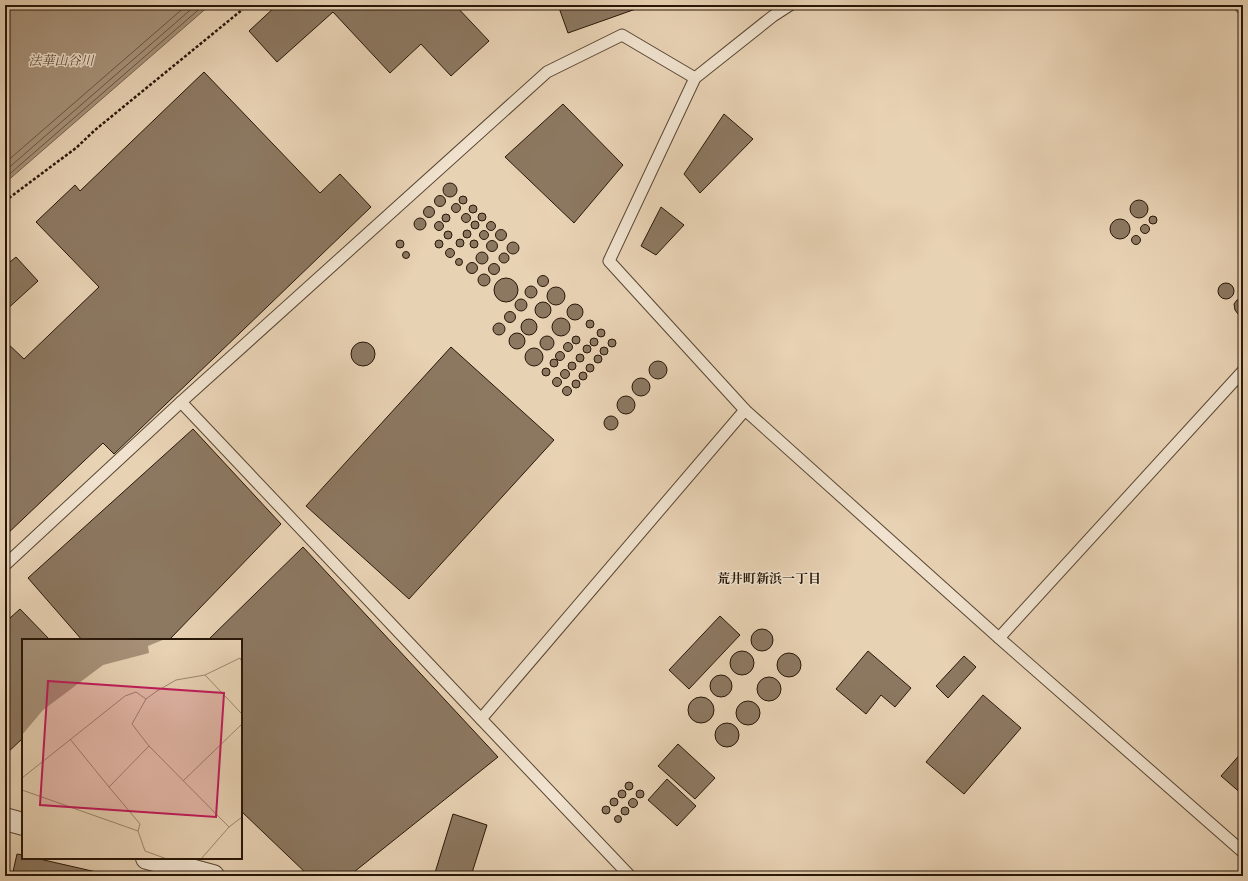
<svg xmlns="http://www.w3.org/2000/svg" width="1248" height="881" viewBox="0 0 1248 881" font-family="'Libre Bodoni','Noto Serif JP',serif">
	<rect width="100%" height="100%" fill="#e8d2b4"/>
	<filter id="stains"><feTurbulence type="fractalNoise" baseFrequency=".005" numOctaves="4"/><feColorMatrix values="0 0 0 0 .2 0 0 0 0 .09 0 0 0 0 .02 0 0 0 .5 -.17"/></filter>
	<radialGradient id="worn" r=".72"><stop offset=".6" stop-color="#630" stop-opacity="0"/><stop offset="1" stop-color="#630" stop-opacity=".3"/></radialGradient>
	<!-- water -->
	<path fill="#a7927a" stroke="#74614c" d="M5 5H210L5 183Z"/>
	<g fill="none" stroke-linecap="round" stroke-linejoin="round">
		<!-- shore -->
		<g stroke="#685441" stroke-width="1">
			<path d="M5 163 187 5"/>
			<path d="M5 171 196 5"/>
			<path d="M5 178 204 5"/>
		</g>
	</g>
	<!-- building -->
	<g fill="#8c7861" stroke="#281708">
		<path d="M277 5H455L489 41 451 76 421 44 390 73 333 12 277 62 249 31Z"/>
		<path d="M558 5H647L568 33Z"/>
		<path d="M204 72 320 193 340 174 371 207 114 454 103 443 5 536V341L24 359 99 287 36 222 75 185 80 191Z"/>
		<path d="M563 104 623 165 574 223 505 157Z"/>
		<path d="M724 114 753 139 700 193 684 174Z"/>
		<circle cx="450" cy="190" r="7"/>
		<circle cx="440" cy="201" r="5.5"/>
		<circle cx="463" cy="200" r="4"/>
		<circle cx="1139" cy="209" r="9"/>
		<circle cx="456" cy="208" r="4.5"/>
		<circle cx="473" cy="209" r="4"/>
		<circle cx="429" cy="212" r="5.5"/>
		<path d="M661 207 684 225 656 255 641 246Z"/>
		<circle cx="482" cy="217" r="4"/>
		<circle cx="466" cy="218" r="4.5"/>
		<circle cx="446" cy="218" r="4"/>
		<circle cx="1153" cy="220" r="4"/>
		<circle cx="420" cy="224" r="6"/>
		<circle cx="1120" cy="229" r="10"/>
		<circle cx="475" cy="225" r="4"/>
		<circle cx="439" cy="226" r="4.5"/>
		<circle cx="491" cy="226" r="4.5"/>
		<circle cx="1145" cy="229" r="4.5"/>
		<circle cx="501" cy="235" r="5.5"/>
		<circle cx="467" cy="234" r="4"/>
		<circle cx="484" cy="235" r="4.5"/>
		<circle cx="448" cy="235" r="4"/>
		<circle cx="1136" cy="240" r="4.5"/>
		<circle cx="460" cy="243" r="4"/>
		<circle cx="439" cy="244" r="4"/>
		<circle cx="400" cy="244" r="4"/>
		<circle cx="474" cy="244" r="4"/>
		<circle cx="492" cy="246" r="5.5"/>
		<circle cx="513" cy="248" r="6"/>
		<circle cx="450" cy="253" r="4.5"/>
		<circle cx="406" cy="255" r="3.5"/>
		<circle cx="482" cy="258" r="6"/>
		<circle cx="504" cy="258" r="5"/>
		<path d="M16 257 38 281 5 311V266Z"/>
		<circle cx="459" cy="262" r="3.5"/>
		<circle cx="472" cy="268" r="5.5"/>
		<circle cx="494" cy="269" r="5.5"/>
		<circle cx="484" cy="280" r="6"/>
		<circle cx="543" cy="281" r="5.5"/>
		<circle cx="506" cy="290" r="12"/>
		<circle cx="1226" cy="291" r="8"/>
		<circle cx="531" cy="292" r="6"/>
		<circle cx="556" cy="296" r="9"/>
		<path d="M1241 298H1243V315L1238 314 1235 310 1234 304 1237 300Z"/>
		<circle cx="521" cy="305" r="6"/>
		<circle cx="543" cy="310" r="8"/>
		<circle cx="575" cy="312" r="8"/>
		<circle cx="510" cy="317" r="5.5"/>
		<circle cx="561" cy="327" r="9"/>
		<circle cx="529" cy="327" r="8"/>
		<circle cx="590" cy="324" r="4"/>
		<circle cx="499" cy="329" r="6"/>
		<circle cx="601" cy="333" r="4"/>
		<circle cx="517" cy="341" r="8"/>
		<circle cx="547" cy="343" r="7"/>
		<circle cx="576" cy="340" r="4"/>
		<circle cx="594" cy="342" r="4"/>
		<circle cx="612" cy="343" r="4"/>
		<circle cx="363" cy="354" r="12"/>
		<circle cx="568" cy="347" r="4.5"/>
		<circle cx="587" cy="349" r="4"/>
		<circle cx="604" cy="351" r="4"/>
		<path d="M451 347 554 440 409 599 306 506Z"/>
		<circle cx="534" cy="357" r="9"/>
		<circle cx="560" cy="356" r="4.5"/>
		<circle cx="580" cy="358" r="4"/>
		<circle cx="598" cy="359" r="4"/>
		<circle cx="554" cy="363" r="4"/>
		<circle cx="658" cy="370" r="9"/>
		<circle cx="572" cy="366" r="4"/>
		<circle cx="590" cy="368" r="4"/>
		<circle cx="546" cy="372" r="4"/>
		<circle cx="565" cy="374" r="4.5"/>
		<circle cx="583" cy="376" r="4"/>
		<circle cx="557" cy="382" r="4.5"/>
		<circle cx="641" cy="387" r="9"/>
		<circle cx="576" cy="384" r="4"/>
		<circle cx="567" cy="391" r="4.5"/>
		<circle cx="626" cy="405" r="9"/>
		<circle cx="611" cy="423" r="7"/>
		<path d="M193 429 281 524 169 640H82L28 578Z"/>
		<path d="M303 547 498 757 349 876H309L241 811V640H208Z"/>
		<path d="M20 609 50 640H23V738L5 755V612L10 618Z"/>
		<path d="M720 616 740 635 689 689 669 670Z"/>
		<circle cx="762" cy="640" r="11"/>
		<circle cx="742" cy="663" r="12"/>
		<path d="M868 651 911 688 895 707 881 695 866 714 836 689Z"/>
		<circle cx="789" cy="665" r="12"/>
		<path d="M964 656 976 667 948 698 936 686Z"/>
		<circle cx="721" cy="686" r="11"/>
		<circle cx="769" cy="689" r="12"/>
		<path d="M983 695 1021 728 964 794 926 762Z"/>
		<circle cx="701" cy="710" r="13"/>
		<circle cx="748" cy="713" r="12"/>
		<circle cx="727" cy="735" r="12"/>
		<path d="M678 744 715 778 695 799 658 766Z"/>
		<path d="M1243 751V795L1221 776Z"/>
		<path d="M667 779 696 806 677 826 648 800Z"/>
		<circle cx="629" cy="786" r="4"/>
		<circle cx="622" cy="794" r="4"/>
		<circle cx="640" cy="794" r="4"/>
		<circle cx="614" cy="802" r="4"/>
		<circle cx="633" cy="803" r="4.5"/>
		<circle cx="606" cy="810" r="4"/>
		<circle cx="625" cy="811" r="4"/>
		<path d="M453 814 487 825 471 876H434Z"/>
		<circle cx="618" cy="819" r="3.5"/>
		<path d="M17 854 23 855V858H35L114 876H12Z"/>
	</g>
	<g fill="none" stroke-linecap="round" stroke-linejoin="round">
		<defs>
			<g id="service">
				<path d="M790 5 773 16 695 78 609 261 745 410 999 638 1243 852"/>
				<path d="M1239 5 1243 9"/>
				<path d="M181 402 481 719"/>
				<path d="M5 565 181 402 547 72 622 35 695 78"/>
				<path d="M999 638 1243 371"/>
				<path d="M630 876 481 719 745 410"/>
			</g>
			<g id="minor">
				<path d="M5 819 23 824"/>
				<path d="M147 858 213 876"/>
			</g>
		</defs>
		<!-- service casing -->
		<use href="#service" stroke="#584633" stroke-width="13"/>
		<!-- minor casing -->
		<use href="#minor" stroke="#584633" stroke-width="24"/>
		<!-- path -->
		<path stroke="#281708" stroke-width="2.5" stroke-dasharray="3 2" stroke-linecap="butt" d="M5 201 76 148 95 130 248 5"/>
		<!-- service -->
		<use href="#service" stroke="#f0e2ce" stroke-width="11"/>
		<!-- minor -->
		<use href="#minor" stroke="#f0e2ce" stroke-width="22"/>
	</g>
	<g text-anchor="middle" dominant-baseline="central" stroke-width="3" stroke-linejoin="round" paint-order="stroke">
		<!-- water labels -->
		<g font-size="13" font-style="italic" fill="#5b4836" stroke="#f0e2ce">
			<text x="61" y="61">法華山谷川</text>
		</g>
		<!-- neighbourhood labels -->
		<g font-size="13" font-weight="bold" fill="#281708" stroke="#f0e2ce">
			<text x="769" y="579">荒井町新浜一丁目</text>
		</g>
	</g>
	<!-- overview -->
	<g transform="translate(22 639)">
		<rect width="220" height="220" fill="#e8d2b4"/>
		<path d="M143 0 126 7 127 14 81 26 21 71 0 96 1 0Z" fill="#a7927a"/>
		<path fill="none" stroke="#9b876f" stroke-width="1" d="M183 36 218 19 220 23M48 100 87 148M0 139 103 57 114 53 124 60M161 142 220 85M0 151 116 192 123 212 145 220M207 188 127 107 110 85 124 60 135 52 154 41 183 36 220 75M116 192 118 185 87 148 127 107M179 220 207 188 220 178"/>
		<path fill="#c2185b" fill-opacity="0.15" stroke="#c2185b" stroke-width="2" d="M26 42 202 54 194 178 18 166Z"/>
		<rect width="220" height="220" fill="none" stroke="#281708" stroke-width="2"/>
	</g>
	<!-- margin -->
	<rect width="1248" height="881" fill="none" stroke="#e8d2b4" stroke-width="20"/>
	<rect x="6" y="6" width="1236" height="869" fill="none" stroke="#281708" stroke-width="2"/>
	<rect x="10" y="10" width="1228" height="861" fill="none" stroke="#281708"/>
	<rect width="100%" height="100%" filter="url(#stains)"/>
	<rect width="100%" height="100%" fill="url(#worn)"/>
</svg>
